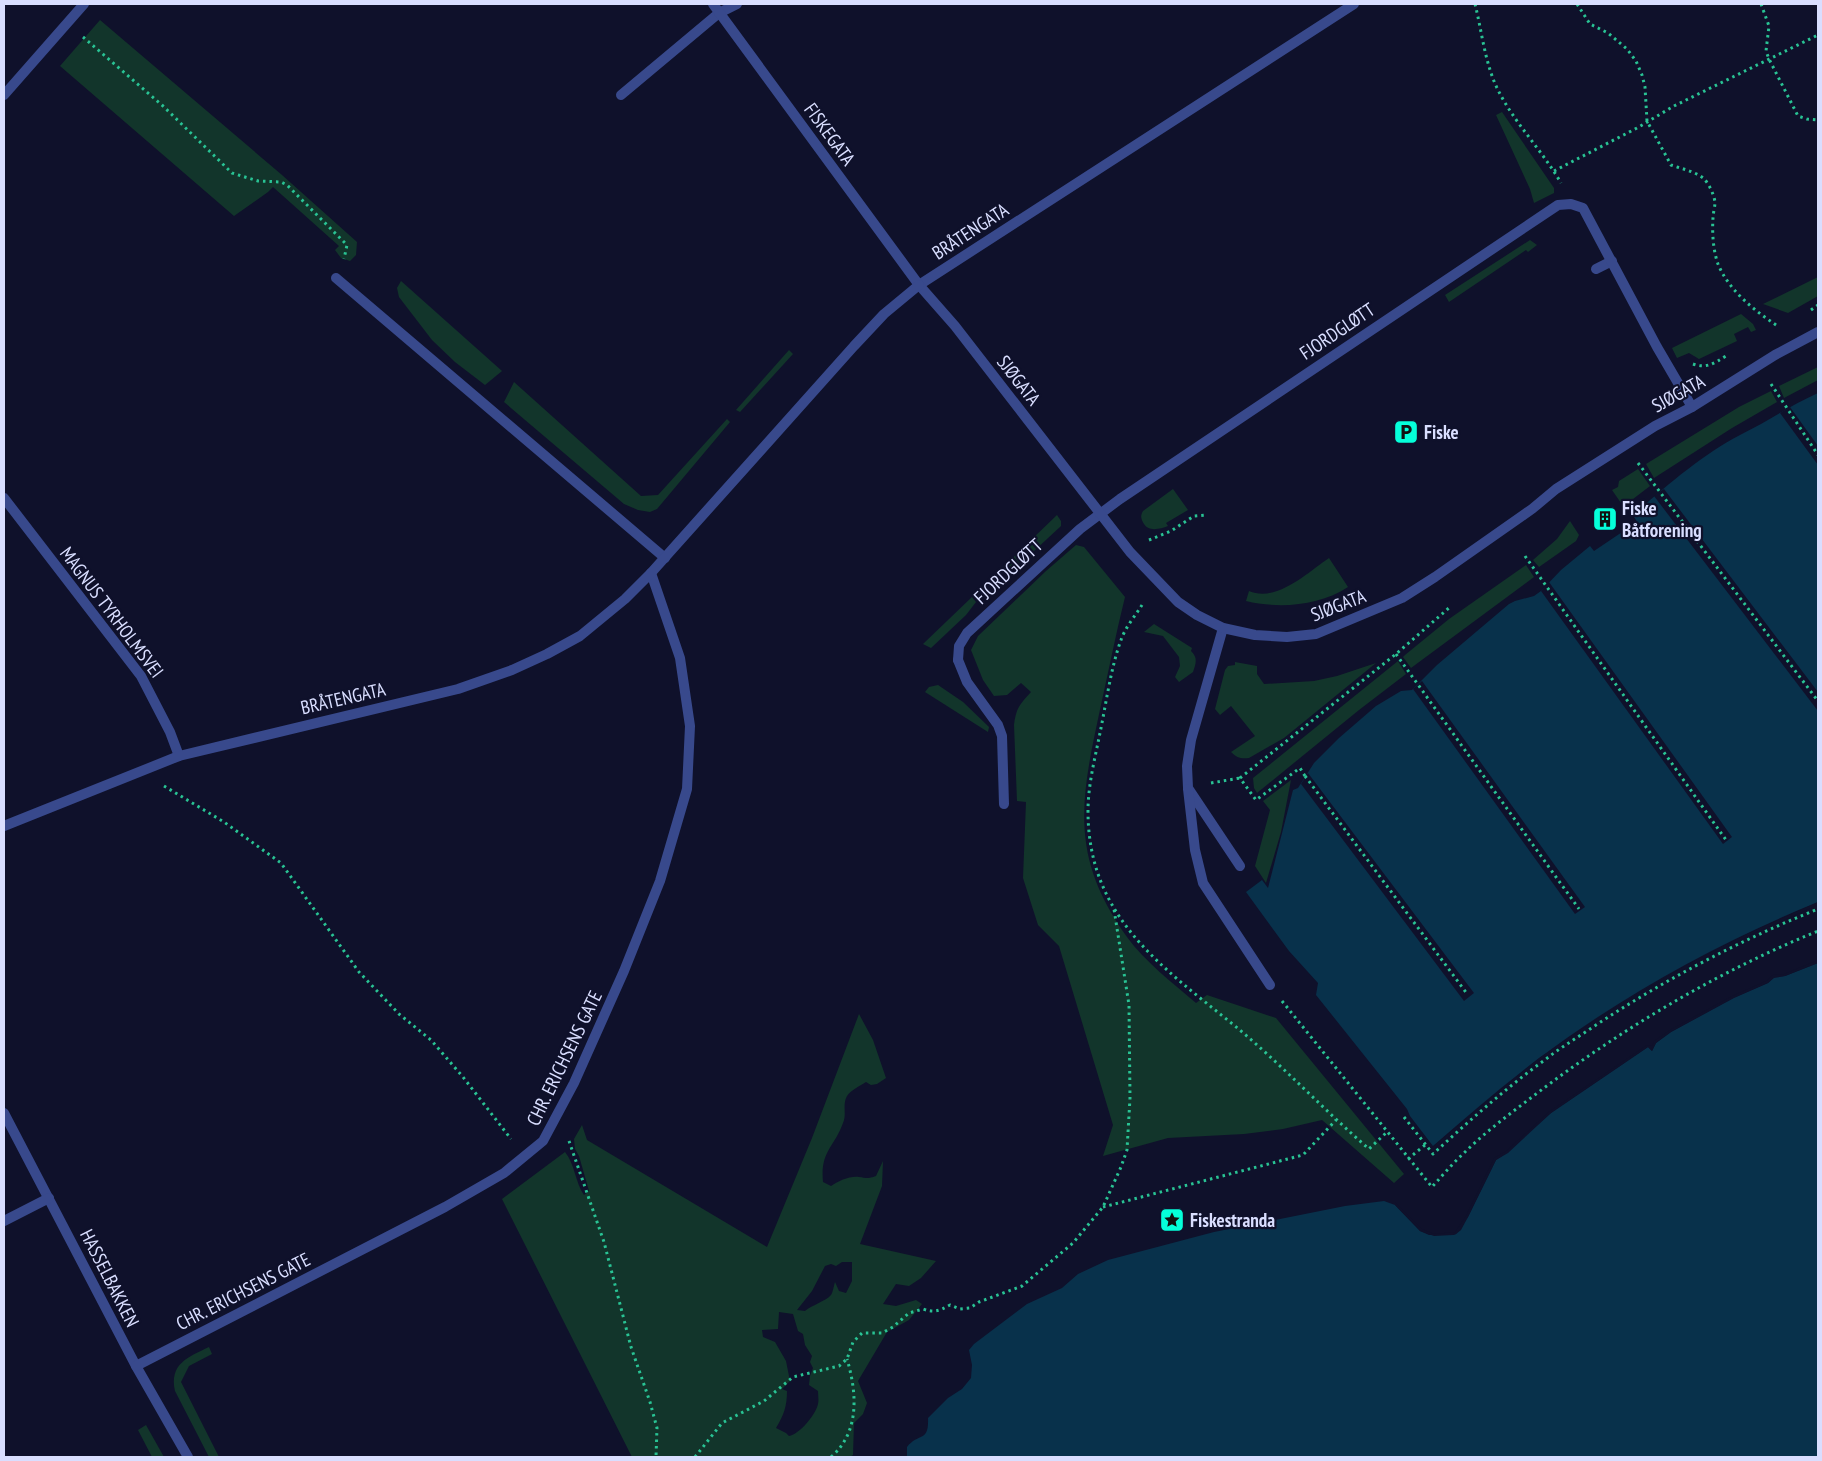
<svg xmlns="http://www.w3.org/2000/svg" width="1822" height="1461" viewBox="0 0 1822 1461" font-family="'PT Sans Narrow',sans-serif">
	<rect width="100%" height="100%" fill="#0f112b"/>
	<!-- green -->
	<g fill="#12352b" fill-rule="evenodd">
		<path d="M100 20 282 175 357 242 356 255 350 261 341 258 335 250 339 246 273 187 268 192 234 216 60 66Z"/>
		<path d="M1502 112 1554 188V193L1534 203 1530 189 1496 115Z"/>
		<path d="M1530 240 1537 245 1528 252 1526 250 1449 302 1445 295Z"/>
		<path d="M1818 277V296L1788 313 1763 304Z"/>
		<path d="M401 281 502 371 485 385 455 362 432 340 399 297 397 288Z"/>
		<path d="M1741 314 1753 324 1756 330 1751 332 1748 327 1734 334 1737 341 1699 359 1689 353 1677 358 1672 348Z"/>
		<path d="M789 350 793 354 740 412 736 410Z"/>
		<path d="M1818 367V380L1784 398 1779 386Z"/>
		<path d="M514 382 641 496 658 495 727 419 730 422 657 509 650 512 638 510 624 504 504 402Z"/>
		<path d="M1771 391 1777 402 1732 428 1654 478 1646 464 1739 407Z"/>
		<path d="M1638 469 1650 486 1633 499 1632 508 1621 503 1612 490 1618 487 1619 481Z"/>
		<path d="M1173 489 1188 510 1166 523 1168 526C1160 529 1149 532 1144 524 1141 519 1140 516 1143 511Z"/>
		<path d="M1057 515 1061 521V526L1033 552 1007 573 999 571Z"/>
		<path d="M1570 521 1579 535 1576 541 1539 567 1533 560 1557 539Z"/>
		<path d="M1076 545 1084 547 1125 597C1116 633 1109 669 1101 705 1081 798 1068 855 1127 937 1145 962 1173 983 1196 1003L1207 995 1276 1018 1404 1174 1394 1183 1322 1120 1283 1129 1244 1134 1168 1138 1103 1156 1113 1125 1059 946 1038 925 1023 878 1026 802 1017 801 1014 725C1016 708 1020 704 1031 692L1021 683 1007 695 994 696 983 680 971 650 978 636 1046 571Z"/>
		<path d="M1329 558 1348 587C1319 606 1279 609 1246 601L1249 591C1276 603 1307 573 1329 558Z"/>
		<path d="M1526 565 1534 577 1411 668 1403 657 1405 655 1449 619Z"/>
		<path d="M972 597 976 602 966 615 931 648 923 644Z"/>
		<path d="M1154 624 1192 648 1191 651C1198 658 1196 663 1193 672L1179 682 1175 677 1180 666 1179 657 1163 636 1144 632Z"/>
		<path d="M1398 661 1406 674 1359 710 1257 793 1254 788 1253 778Z"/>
		<path d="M1235 662 1257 666V674L1264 684 1314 681 1337 676 1376 663 1284 738 1249 758C1241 759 1237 758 1231 752L1255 736 1231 706 1220 715 1215 709 1225 670 1228 666 1235 665Z"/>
		<path d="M938 685 963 702 989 727 988 732 925 692 929 687Z"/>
		<path d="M1291 780 1281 832 1266 883 1255 866 1270 810 1263 801Z"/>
		<path d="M859 1014 873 1040 886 1078 877 1084 871 1085 866 1082C860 1086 851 1090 847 1096 842 1105 847 1114 843 1123 834 1148 820 1151 823 1182L831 1186C839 1181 849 1176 859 1177 866 1178 868 1179 876 1176L883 1161 882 1186 860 1244 936 1261 921 1278 909 1286 896 1284 883 1304 896 1306 916 1300 922 1304 909 1320 887 1332 858 1381 867 1403 863 1414 854 1423 853 1455 850 1457H632L502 1199 565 1152C575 1164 575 1182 584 1195L589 1191 579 1156 575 1149 574 1139 582 1125 587 1140 767 1247 812 1138ZM842 1262H852V1281L846 1293 839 1291 835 1282C834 1285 833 1292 831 1295 826 1301 812 1305 805 1311L797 1310 812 1291 825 1266 831 1264 836 1266ZM779 1312 793 1314 798 1331 803 1334 805 1345 812 1356 810 1362 813 1368 810 1376 809 1385 818 1391C818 1395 819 1400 818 1404 816 1414 800 1434 789 1436L786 1433 776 1428C784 1415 787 1406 787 1391L782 1389 790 1381 786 1361 775 1342 763 1337 762 1330 778 1329Z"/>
		<path d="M209 1347 212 1354 189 1366 181 1382 219 1457H209L175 1391C169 1364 188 1357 209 1347Z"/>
		<path d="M146 1425 164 1457H152L138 1430Z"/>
	</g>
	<!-- water -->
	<g fill="#08314b">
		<path d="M1818 393V902C1720 942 1623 995 1538 1059 1502 1086 1467 1116 1433 1146L1410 1116 1407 1109 1316 995 1318 983 1289 951 1246 892 1262 880 1268 888 1293 790 1298 788 1314 763 1339 738 1376 706 1401 691 1412 690 1437 665 1509 604 1515 601 1534 596 1541 591 1561 570 1590 546 1594 551 1637 522 1633 515C1665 487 1703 454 1740 435 1747 431 1754 428 1761 424 1780 413 1798 402 1818 393Z"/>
		<path d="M1818 963V1457H907V1447C919 1432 929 1443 928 1418L948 1398 962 1389 971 1378 972 1365 969 1350 974 1344 1027 1304 1062 1288 1078 1274 1108 1260 1214 1232 1345 1206 1384 1201 1395 1205 1420 1231 1429 1235H1453L1456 1234 1468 1217 1496 1160 1502 1156 1551 1113 1648 1047 1652 1051 1656 1043 1671 1032 1733 998 1768 983 1774 977 1785 976Z"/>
	</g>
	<!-- pier -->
	<g fill="#0f112b">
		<path d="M1790 407 1818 446V465L1780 413Z"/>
		<path d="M1664 489 1818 692V711L1654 496Z"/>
		<path d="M1549 582 1732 837 1723 844 1541 591Z"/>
		<path d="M1422 681 1585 907 1575 914 1413 689Z"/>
		<path d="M1308 773 1474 993 1464 1001 1301 784Z"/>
		<path d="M1818 902V905L1750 935 1686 968 1601 1019 1540 1060 1435 1148H1431L1539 1058 1600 1017 1685 966 1749 933Z"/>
		<path d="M1818 960V963L1785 976 1774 978 1768 983 1734 998 1671 1032 1656 1043 1652 1051 1648 1047 1551 1113 1508 1153 1496 1160 1468 1217 1461 1230 1456 1234 1453 1235 1434 1236 1420 1231 1395 1205V1202L1422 1229 1434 1234 1455 1232 1466 1216 1494 1158 1506 1151 1550 1111 1647 1045 1652 1046 1654 1041 1670 1030 1732 996 1766 981 1773 975 1784 974Z"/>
	</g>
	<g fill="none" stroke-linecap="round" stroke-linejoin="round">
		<!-- path -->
		<g stroke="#29c394" stroke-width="3" stroke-dasharray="2.5 4" stroke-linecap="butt">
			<path d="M1475 4C1482 32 1485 64 1498 90 1515 124 1542 150 1561 183"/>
			<path d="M1577 4 1590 24 1608 33 1627 49 1636 61 1642 75 1645 87 1647 121 1671 165C1682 169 1694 171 1703 178 1709 183 1714 195 1715 202 1715 207 1713 213 1713 218 1712 232 1713 250 1718 264 1729 291 1755 311 1779 327"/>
			<path d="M1761 4 1769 26 1766 51 1769 59 1798 116 1807 119 1818 120"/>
			<path d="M83 37 163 106 232 173 258 181 281 182 287 185 347 245 344 259"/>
			<path d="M1554 171 1637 128 1674 106 1818 35"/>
			<path d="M1811 310 1818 305"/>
			<path d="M1693 364C1707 369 1714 363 1726 356"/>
			<path d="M1771 384 1818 455"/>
			<path d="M1638 463 1818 701"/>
			<path d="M1149 540 1171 531 1194 516 1206 515"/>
			<path d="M1525 556 1726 840"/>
			<path d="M1142 605C1135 616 1125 628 1121 640 1111 667 1106 704 1100 733 1095 758 1088 785 1088 811 1088 917 1161 966 1235 1026 1282 1065 1323 1109 1369 1149L1387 1132"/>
			<path d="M1396 654 1579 909"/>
			<path d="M1305 776 1300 768 1256 800 1240 778 1396 654 1450 607"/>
			<path d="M1305 776 1468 995"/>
			<path d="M1211 783 1240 778"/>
			<path d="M164 786 224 822 281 863 359 972 399 1014 431 1040 463 1077 511 1139"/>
			<path d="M1282 1001 1432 1187C1442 1176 1452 1164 1463 1154 1485 1132 1511 1113 1536 1094 1623 1028 1717 972 1818 931"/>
			<path d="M1404 1117 1433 1154C1469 1121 1506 1088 1546 1059 1560 1048 1575 1039 1590 1029 1662 981 1738 941 1818 909"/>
			<path d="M569 1141 604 1242 631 1347 650 1402 657 1428 656 1457"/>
			<path d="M1408 1159 1425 1145"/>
			<path d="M1103 1207 1303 1155 1336 1120"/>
			<path d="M695 1457 722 1423 764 1401 793 1377 839 1366 847 1359 853 1342 862 1333H882L893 1327 909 1313 923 1309C934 1313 939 1311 950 1305L960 1309 970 1308 979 1302 1022 1286 1073 1243 1103 1207 1121 1167 1127 1150 1130 1098 1129 1005 1114 909"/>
			<path d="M831 1457C860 1432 857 1393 847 1359"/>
		</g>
		<!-- service -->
		<g stroke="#38498c" stroke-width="10">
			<path d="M621 95 719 13"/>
			<path d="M1596 269 1612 261"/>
			<path d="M1223 628 1191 740 1187 766 1188 788 1240 866"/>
			<path d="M958 660 967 682 998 725 1002 736 1004 804"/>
			<path d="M1188 789 1195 850 1203 883 1270 985"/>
		</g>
		<!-- minor -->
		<g stroke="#38498c" stroke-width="10">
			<path d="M719 13 737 4"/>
			<path d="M4 95 84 4"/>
			<path d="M336 278 665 558"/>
			<path d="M919 285 1354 4"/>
			<path d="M4 498 141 676 170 732 179 756"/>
			<path d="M958 660 959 646 967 633 1080 529 1120 499 1558 205 1571 204 1583 208 1657 347 1692 407"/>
			<path d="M4 1113 136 1366 188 1457"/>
			<path d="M4 1221 49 1198"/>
			<path d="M136 1366 445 1207 504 1173 543 1141 574 1083 624 971 660 881 687 789 690 726 680 658 651 573"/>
		</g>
		<!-- tertiary -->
		<g stroke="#38498c" stroke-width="10">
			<path d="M713 4 919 285 955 326 1130 552 1178 602 1197 615 1223 628 1255 635 1287 637 1316 634 1402 598 1435 577 1532 509 1556 489 1655 426 1692 407 1775 355 1818 332"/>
			<path d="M4 826 179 756 458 689 512 670 547 654 580 636 625 599 651 573 854 346 884 314 919 285"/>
		</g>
	</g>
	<!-- icons -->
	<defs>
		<symbol id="parking-square" viewBox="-11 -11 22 22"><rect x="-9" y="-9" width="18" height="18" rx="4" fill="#05ffda" stroke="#0f112b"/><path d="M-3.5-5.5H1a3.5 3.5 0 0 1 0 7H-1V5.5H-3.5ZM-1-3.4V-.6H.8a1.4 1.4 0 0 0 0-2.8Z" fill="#111"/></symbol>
		<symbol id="building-square" viewBox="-11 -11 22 22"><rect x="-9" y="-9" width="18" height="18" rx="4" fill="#05ffda" stroke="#0f112b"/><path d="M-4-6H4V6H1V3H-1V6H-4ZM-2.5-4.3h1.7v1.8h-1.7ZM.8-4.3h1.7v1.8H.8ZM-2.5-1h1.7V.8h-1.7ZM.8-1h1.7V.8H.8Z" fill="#111"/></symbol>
		<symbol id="sight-square" viewBox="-11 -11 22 22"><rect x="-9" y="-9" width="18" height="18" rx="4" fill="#05ffda" stroke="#0f112b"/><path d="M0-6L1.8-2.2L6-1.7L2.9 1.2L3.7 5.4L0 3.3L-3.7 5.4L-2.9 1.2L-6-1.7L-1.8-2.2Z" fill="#111"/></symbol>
	</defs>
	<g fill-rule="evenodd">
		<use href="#parking-square" x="1392" y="418" width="28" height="28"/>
		<use href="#building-square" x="1591" y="505" width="28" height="28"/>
		<use href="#sight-square" x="1158" y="1206" width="28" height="28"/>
	</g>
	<g text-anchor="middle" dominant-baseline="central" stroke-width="4.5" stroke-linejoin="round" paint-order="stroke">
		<!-- street labels -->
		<g font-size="19" fill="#d9deff" stroke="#0f112b">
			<text transform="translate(830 134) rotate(54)">FISKEGATA</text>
			<text transform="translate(970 231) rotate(-33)">BRÅTENGATA</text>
			<text transform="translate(1337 331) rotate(-34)">FJORDGLØTT</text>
			<text transform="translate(1019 380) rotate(52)">SJØGATA</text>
			<text transform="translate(1678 393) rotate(-29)">SJØGATA</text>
			<text transform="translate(1008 571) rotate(-43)">FJORDGLØTT</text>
			<text transform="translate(1338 605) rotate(-21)">SJØGATA</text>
			<text transform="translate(112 612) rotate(53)">MAGNUS TYRHOLMSVEI</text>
			<text transform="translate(343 698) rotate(-13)">BRÅTENGATA</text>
			<text transform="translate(564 1058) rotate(-64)">CHR. ERICHSENS GATE</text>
			<text transform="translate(110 1278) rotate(63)">HASSELBAKKEN</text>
			<text transform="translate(243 1291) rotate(-27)">CHR. ERICHSENS GATE</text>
		</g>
		<!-- poi labels -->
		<g font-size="19" font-weight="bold" fill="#d9deff" stroke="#0f112b" text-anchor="start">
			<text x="1424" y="432">Fiske</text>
			<text x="1622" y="508">Fiske<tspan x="1622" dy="22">Båtforening</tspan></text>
			<text x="1190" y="1220">Fiskestranda</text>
		</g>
	</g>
	<!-- border -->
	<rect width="1822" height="1461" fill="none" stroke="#d9deff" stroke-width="10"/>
</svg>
